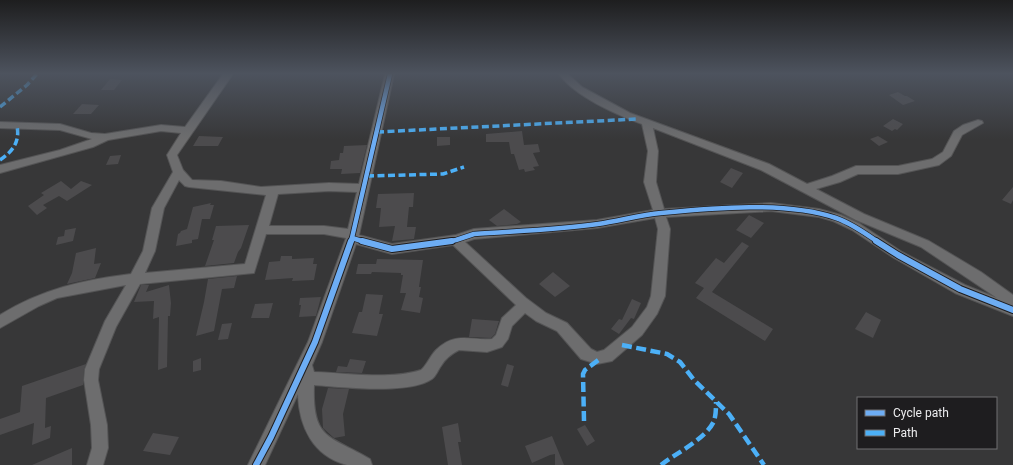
<svg xmlns="http://www.w3.org/2000/svg" width="1013" height="465" viewBox="0 0 1013 465" font-family="Roboto,sans-serif">
	<rect width="100%" height="100%" fill="#373738"/>
	<!-- building -->
	<g fill="#4c4b4d">
		<path d="M110 79 122 80 114 90H101Z"/>
		<path d="M898 92 905 96H907L915 101 903 105 889 95Z"/>
		<path d="M82 104 99 105 91 114H73Z"/>
		<path d="M893 119 903 124 897 130 895 129 892 131 883 126Z"/>
		<path d="M522 131 524 145 538 144 540 152 533 153 539 166 533 167 535 170 525 172 524 169 519 170 514 154H511L509 142H486V134Z"/>
		<path d="M199 136 223 137 218 146H193Z"/>
		<path d="M878 136 888 142 879 146 870 139Z"/>
		<path d="M437 137H450V145L437 146Z"/>
		<path d="M367 145 360 173 341 174 342 169H330L331 161 339 160 340 153H343L344 146Z"/>
		<path d="M121 155 118 164 106 165 110 156Z"/>
		<path d="M731 168 743 173 732 188 720 182Z"/>
		<path d="M61 181 71 189 81 181 92 185 67 201 59 196 43 205 47 208 37 215 28 206 44 195 41 193Z"/>
		<path d="M1013 187V200L1011 204 1002 200Z"/>
		<path d="M414 193 413 207H409L407 227H416L414 239 392 241 395 226 379 227 381 208H376L378 194Z"/>
		<path d="M211 203 210 205H214L210 219H202L198 239 192 240V243L176 246 178 234 180 233 181 231 187 229 193 207Z"/>
		<path d="M504 209 521 222 517 224 497 226 489 220Z"/>
		<path d="M749 215 764 223 751 238 736 230Z"/>
		<path d="M249 225 241 248 238 252 234 263 205 266 214 240H212L216 226Z"/>
		<path d="M76 228 73 241 56 245 58 237 64 236 65 230Z"/>
		<path d="M742 242 749 246 712 292 773 329 765 341 696 298 704 288 695 283 716 258 724 263Z"/>
		<path d="M96 248 94 264 101 263 95 278 67 284 72 273 76 253Z"/>
		<path d="M281 256H292V259L314 258 313 264H317L314 280 292 281 293 278 265 280 269 262 280 261Z"/>
		<path d="M377 259 423 260 419 287H421L419 297 423 298 420 313 401 310 406 293H400L403 275H401V273L372 272 371 274H356L358 264H376Z"/>
		<path d="M553 272 570 286 555 297 539 284Z"/>
		<path d="M237 276 234 288 222 289 214 331 196 336 204 302 208 279Z"/>
		<path d="M141 285H149L146 292 169 285 171 303 170 316H168L167 367 158 370 159 317 153 319 154 301 134 302Z"/>
		<path d="M366 294 383 295 379 314H383L377 336 352 333 359 312H362Z"/>
		<path d="M321 297 316 316 299 317 301 305H299L300 298Z"/>
		<path d="M632 299 641 303 634 319 631 318 619 334 611 329 619 319 622 320Z"/>
		<path d="M273 303 269 318H251L255 304Z"/>
		<path d="M866 312 881 320 873 338 855 329Z"/>
		<path d="M472 319 499 321 495 334 491 338 469 337Z"/>
		<path d="M232 323 228 339 218 340 222 324Z"/>
		<path d="M201 358V370L193 372V361Z"/>
		<path d="M350 359 366 361 362 373 336 372 338 366 347 367Z"/>
		<path d="M86 364 84 369 83 385 46 398 45 428 51 426 50 438 32 445 34 423 0 435V419L20 412 22 386Z"/>
		<path d="M507 364 514 366 508 387 501 385Z"/>
		<path d="M328 388 349 389 343 414 345 436 334 438 323 428 322 409Z"/>
		<path d="M458 423 461 442H458L462 465H448L442 427Z"/>
		<path d="M585 425 595 441 587 446 577 429Z"/>
		<path d="M153 433 179 437 170 455 143 451Z"/>
		<path d="M552 436 564 465H555V454L550 455 532 463 525 446Z"/>
		<path d="M72 448V465H32Z"/>
	</g>
	<g fill="none" stroke-linecap="round" stroke-linejoin="round">
		<defs>
			<path id="minor" d="M223 74H233L177 155 183 170 192 180 221 181 261 187 329 183 359 184 385 74H394L359 235 392 244 456 235 474 229 597 220 653 210 644 182 648 151 642 124C617 115 574 96 559 74H568L582 87 630 113 769 164 807 184 832 176 856 166H898L932 159 943 152 954 131 963 125 978 120 982 121 983 123 962 135 951 156 939 165 898 174H858L840 182 816 189 864 214 929 241 981 272 1013 295V316L955 293 894 258 852 230 833 221 819 217 771 211 666 217 670 229 665 296 657 314 642 335 612 361 597 364 581 359 557 331 536 321 525 313 512 326 508 339 502 347 487 352 459 350C451 354 445 359 441 366 438 370 436 376 432 379 409 395 342 387 314 385 312 441 330 435 370 459L372 465C365 465 355 465 347 465 313 456 299 427 298 394L265 465H248L308 342 346 238 324 234H266L254 273 140 284 116 327 99 369 98 380 107 425 108 448 103 465H87L92 448 91 425 84 380 85 369 105 321 126 285 57 298 39 306 0 328V315C42 289 83 280 131 274L143 251 152 208 173 172 167 155 181 133 161 131 108 140 93 147 0 173V165L60 150 92 139 60 130 0 128V122L60 124 91 133 105 134 161 125 185 127ZM653 128 761 170 856 220 921 247 997 298 965 285 902 252 860 224 841 215 819 209 771 203 664 209 656 182 658 151ZM179 180 185 186 189 187 266 195 245 264 145 273 155 251 164 208ZM329 191 357 192 348 229 324 226H269L278 194ZM655 218 658 229 651 296 647 307 632 327 604 350 597 352 591 349 567 323 546 313 526 298 465 242 474 239 597 228ZM356 244 392 254 453 245 516 305 502 318 496 335 492 339C470 341 456 331 436 350 430 356 427 365 421 370 390 380 347 373 314 372L312 365 322 342Z"/>
		</defs>
		<!-- minor casing -->
		<use href="#minor" stroke="#545455" stroke-width="2"/>
		<!-- minor -->
		<use href="#minor" fill="#6d6d6e" fill-rule="evenodd"/>
		<!-- quiet-far1 -->
		<g stroke="#4cb0f7" stroke-width="3.5" stroke-dasharray="7 3.5" stroke-linecap="butt">
			<path d="M0 107 27 85 37 74"/>
			<path d="M377 132 637 119"/>
			<path d="M0 160C13 151 20 142 17 126"/>
			<path d="M367 176 443 174 464 167"/>
		</g>
		<!-- quiet -->
		<g stroke="#4cb0f7" stroke-width="4.5" stroke-dasharray="10 4.5" stroke-linecap="butt">
			<path d="M622 345 667 354 680 362 694 380 729 414 764 465"/>
			<path d="M584 421 583 374 585 370 601 358"/>
			<path d="M661 465C676 453 706 439 714 421 716 415 716 408 716 402"/>
		</g>
		<defs>
			<g id="cycleway-far1">
				<path d="M352 238 365 242"/>
				<path d="M351 242 390 74"/>
				<path d="M445 242 456 240 474 234C515 231 557 230 598 224 619 221 640 215 661 213 713 208 786 201 836 218 851 223 865 233 878 242"/>
			</g>
			<g id="cycleway">
				<path d="M362 241 392 249 452 241"/>
				<path d="M876 241 898 255 960 289 1013 310"/>
				<path d="M256 465 271 437 315 342 351 241"/>
			</g>
		</defs>
		<!-- cycleway-far1 casing -->
		<use href="#cycleway-far1" stroke="#1e1d1f" stroke-width="6"/>
		<!-- cycleway casing -->
		<use href="#cycleway" stroke="#1e1d1f" stroke-width="8"/>
		<!-- cycleway-far1 -->
		<use href="#cycleway-far1" stroke="#6dadf4" stroke-width="4.5"/>
		<!-- cycleway -->
		<use href="#cycleway" stroke="#6dadf4" stroke-width="6"/>
	</g>
	<!-- sky -->
	<linearGradient id="sky" x2="0" y2="1"><stop stop-color="#1e1e1f"/><stop offset="0.53" stop-color="#4d535e"/><stop offset="1" stop-color="#4d535e" stop-opacity="0"/></linearGradient>
	<rect width="1013" height="139" fill="url(#sky)"/>
	<!-- legend -->
	<rect x="857" y="397" width="140" height="52" fill="#1e1d1f" stroke="#707072"/>
	<rect x="865" y="410" width="20" height="6" fill="#6dadf4" stroke="#707072"/>
	<text x="893" y="417" font-size="12" fill="#ececee">Cycle path</text>
	<rect x="865" y="430" width="20" height="6" fill="#4cb0f7" stroke="#707072"/>
	<text x="893" y="437" font-size="12" fill="#ececee">Path</text>
</svg>
